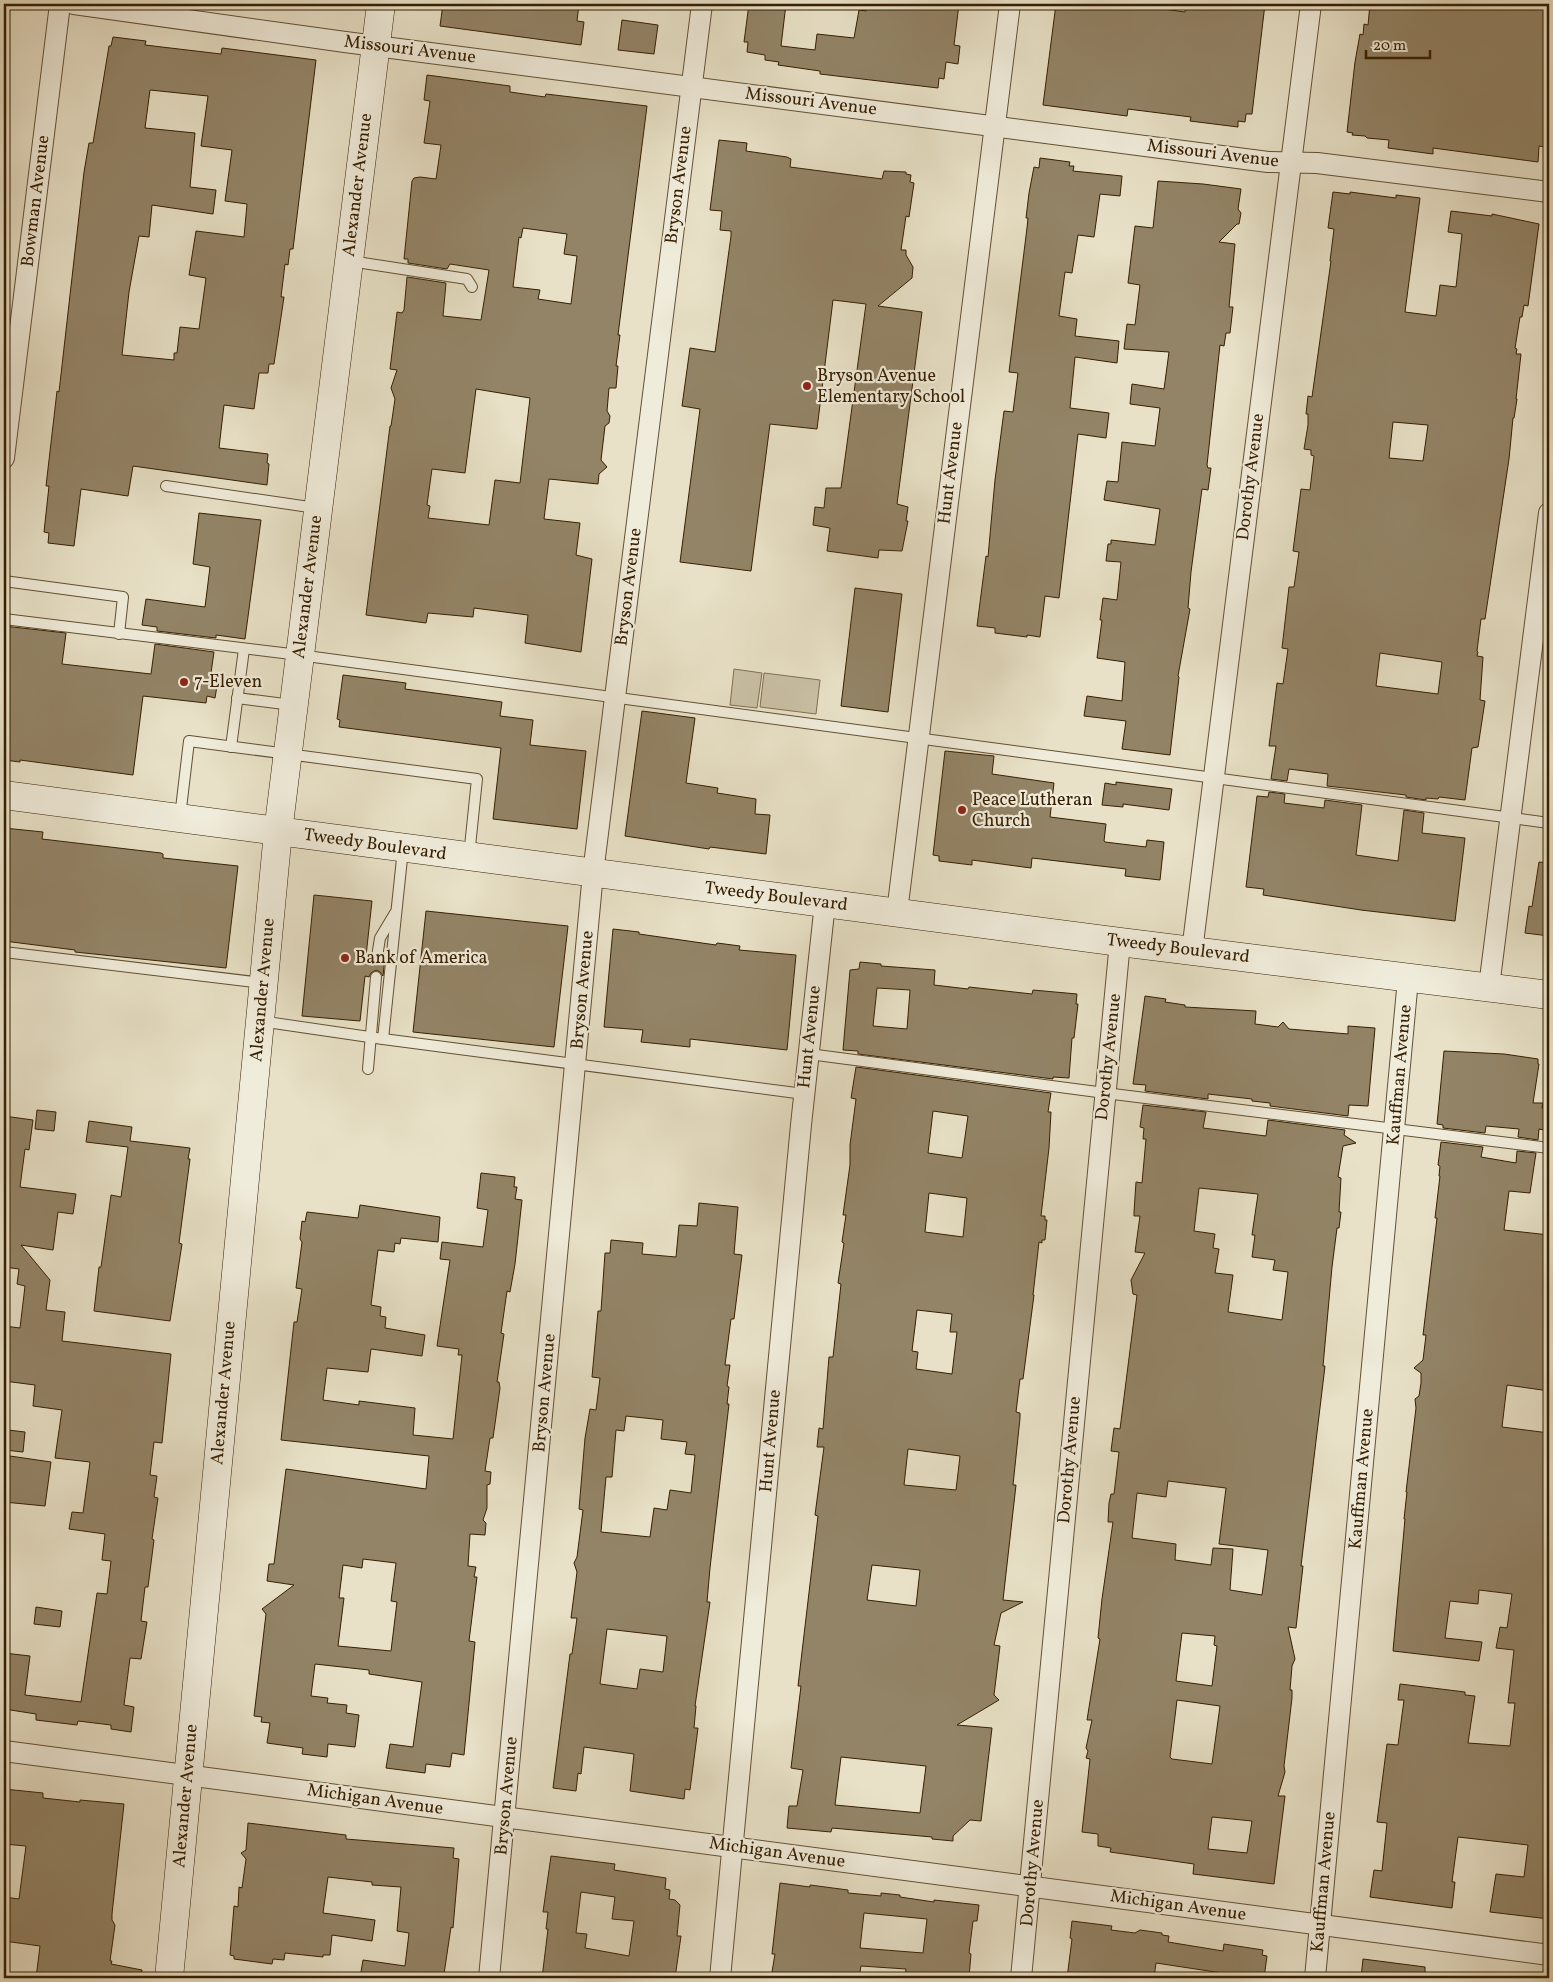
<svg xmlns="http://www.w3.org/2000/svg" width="1553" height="1982" viewBox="0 0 1553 1982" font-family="Vollkorn,serif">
	<rect width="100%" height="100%" fill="#e8e1c7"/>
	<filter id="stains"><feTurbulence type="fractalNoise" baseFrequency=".004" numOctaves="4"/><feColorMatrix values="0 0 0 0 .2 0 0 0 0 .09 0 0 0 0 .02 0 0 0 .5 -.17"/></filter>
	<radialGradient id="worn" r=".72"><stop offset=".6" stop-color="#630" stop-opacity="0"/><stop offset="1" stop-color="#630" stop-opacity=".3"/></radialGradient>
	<!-- park -->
	<g fill="#cac0a5" stroke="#807052">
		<path d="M734 669 762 673 757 708 730 705Z"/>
		<path d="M764 673 820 680 816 714 760 707Z"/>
	</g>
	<!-- building -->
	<g fill="#938467" stroke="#361f00" fill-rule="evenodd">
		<path d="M443 4H579L577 21 584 22 581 45 440 26Z"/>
		<path d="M749 4H786L781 46 815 50 817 34 854 38 859 10 866 11 867 4H959L954 45 960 46 958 64 946 62 944 79 939 78 938 88 820 74V71L778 65 779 62 765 60V55L747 52 748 42H744Z"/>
		<path d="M1056 4H1127L1185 12 1186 4 1214 8V6L1224 7 1225 4H1265L1252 114H1246L1245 122 1238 121V127L1190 121 1191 117 1128 109 1127 116 1043 105Z"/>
		<path d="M1370 4H1519L1549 8V143H1547L1546 147 1539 146 1538 162 1433 148V154L1388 148 1389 140 1367 138 1365 136 1352 135 1353 133 1347 132 1355 62 1360 34 1363 35 1364 24 1368 25Z"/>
		<path d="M622 20 658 25 654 54 618 50Z"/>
		<path d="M113 37 146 41 145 45 221 54 222 48 316 60 293 249H290L288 265 285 264 281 297H284L274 364H269L268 373H259L254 409 224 405 219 448 268 454 267 463 269 464 267 485 133 466 128 496 81 489 74 546 48 543 49 533 44 532 49 486H46L57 391 59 392 84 172 89 143H93L109 46H111ZM150 90 208 96 201 146 232 150 225 201 247 204 244 237 196 231 189 275 206 278 199 329 180 327 177 353H174V360L122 355 129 292 139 236 149 237 152 205 213 214 216 190 190 187 195 133 145 128Z"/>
		<path d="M427 75 510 86V92L545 97 546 94 647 106 618 335H620L616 366H618L616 388H609L607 411 610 416 609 423 605 426 601 460 607 467 599 474 598 484 549 479 544 519 580 523 576 555 592 559 581 652 525 643 528 615 474 608 473 617 428 613 426 623 366 615 390 426H391L395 399 391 388 397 370 390 369 394 337 397 312 402 313 404 310 407 277 446 283 443 316 481 320 489 270 450 264 447 269 408 263V259H404L412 181 414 178 420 177 436 179 441 145 424 143 430 101 424 100ZM523 228 567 234 564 254 577 256 571 304 538 299 540 290 513 287 519 237 521 238ZM476 389 530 398 520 483 495 480 489 525 428 518 430 506 427 505 432 469 465 473Z"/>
		<path d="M719 140 747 143 746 151 787 157 791 159 790 167 882 179 884 171 906 172V174L911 175 910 182 914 183 909 217 906 216 901 250H906V255L913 267 912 278 878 306 922 312 897 504 908 507 906 521H908L902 551 879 550 878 558 827 551 830 528 813 525 815 507 824 508 826 488H841L866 304 833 300 817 429 770 424 751 571 680 562 700 409 682 406 690 348 715 352 731 236V231L720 230 722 211 710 210Z"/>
		<path d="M1040 158 1070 162 1069 166H1074L1073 171 1122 176 1120 196 1100 194 1094 237 1078 235 1072 273 1065 272 1059 316 1077 319 1075 336 1119 341 1117 363 1075 357 1070 408 1109 413 1106 438 1078 434 1059 598 1045 596 1040 637 1027 635V637L995 633V628L977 626 986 556 988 557 995 480 1004 411 1013 412 1018 373 1009 372 1027 228 1028 218H1026L1029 193 1034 167 1039 168Z"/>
		<path d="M1158 181 1203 184 1241 189 1238 209 1241 213 1239 224H1237L1219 242 1235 244 1229 307H1233L1230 333H1226L1224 346 1220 345 1207 465 1208 468H1211L1208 490 1202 489 1191 572 1188 608 1190 609 1178 676 1179 677 1170 755 1122 749 1126 721 1084 716 1087 696 1122 701 1125 662 1097 658 1102 620H1100L1103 598 1117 600 1121 562 1106 561 1108 544H1111V540L1155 545 1160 509 1104 500 1107 481 1118 482 1122 442 1155 446 1160 408 1130 404 1132 384 1164 389 1169 352 1124 349 1127 324 1135 325 1140 285 1128 283 1135 226 1153 228Z"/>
		<path d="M1333 192 1350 194V192L1396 198V195L1420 198 1405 312 1436 316 1440 285 1456 287 1462 234 1448 232 1451 211 1492 216V214L1539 224 1528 306 1524 305 1522 317H1520L1515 348 1517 349 1516 354H1521L1516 399H1517L1514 418H1513L1509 459 1485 619H1481L1477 651 1478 652 1477 656 1483 657 1480 700 1485 701 1478 747 1472 748 1465 800 1439 797 1438 799 1426 798V800L1406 797V795L1327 786 1328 774 1289 769 1287 781 1271 779 1276 746H1269L1277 683 1283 684 1288 649 1282 648 1289 587H1294L1299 552 1293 551 1301 489 1310 490 1314 456 1311 455V450L1304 449 1308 425V414H1306L1308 396 1312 397 1331 261H1330L1334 229 1328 228ZM1393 422 1428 425 1423 461 1389 458ZM1380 653 1442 662 1438 694 1376 686Z"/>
		<path d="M199 513 261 520 245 639 216 635V638L157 631V627L142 625 146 599 205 607 210 567 193 564Z"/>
		<path d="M855 588 902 594 888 712 841 706Z"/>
		<path d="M4 626 66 633 62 664 151 674 155 644 214 652 211 673 219 674 215 698 207 696 206 703 143 696 133 775 20 760V762L4 760Z"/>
		<path d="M343 675 406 683 405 689 502 702 500 716 533 720 530 745 586 751 577 829 493 819 501 748 339 727 340 720 337 719Z"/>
		<path d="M642 711 695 718 686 783 718 788 717 793 756 799 755 814 770 815 766 854 710 847 709 849 625 836Z"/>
		<path d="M945 751 994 756 992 774 1054 783 1050 817 1106 824 1104 841 1105 842 1146 847 1147 840 1164 842 1160 880 1125 876 1126 869 1032 858 1031 868 972 860V865L939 861V856L933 855Z"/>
		<path d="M1116 782 1172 789 1169 810 1123 804V807L1102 805 1105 783 1116 785Z"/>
		<path d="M1269 792 1285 794 1284 803 1324 808 1325 800 1362 805 1356 855 1398 861 1404 810 1424 813 1422 833 1465 838 1455 921 1361 910 1263 895 1264 889 1246 887 1257 796 1268 797Z"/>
		<path d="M4 828 43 832 42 839 161 853 163 854V858L238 866 226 968 75 952V950L4 941Z"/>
		<path d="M1539 862 1549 863V936L1525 933 1529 906 1532 907Z"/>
		<path d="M314 895 372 901 366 956 370 957 372 962 376 964 380 963 385 958 383 976 380 972 376 970 371 973 369 977 365 976 360 1021 302 1016Z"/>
		<path d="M426 911 568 926 554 1047 413 1032Z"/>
		<path d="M613 929 639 932V934L716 945 717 943 740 946 739 950 796 955 787 1050 690 1039V1047L641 1042 643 1030 604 1027Z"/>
		<path d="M860 962 881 964V966L935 970 934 985 968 989 969 987 1032 994 1033 990 1077 994 1076 1004H1078L1074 1038H1072L1069 1078 1053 1077V1079L858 1054V1051L843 1050 850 970 859 969ZM877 988 910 990 907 1029 873 1026Z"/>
		<path d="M1145 996 1166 999 1165 1002 1185 1005V1007L1256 1011 1255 1024 1278 1027 1283 1022 1289 1029 1348 1034V1026L1375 1028 1368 1106 1349 1105 1348 1116 1270 1106V1103L1252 1101V1099L1208 1094V1099L1145 1091 1146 1085 1133 1084Z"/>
		<path d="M1444 1051 1504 1054 1538 1059V1064H1539L1533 1103H1543L1542 1108H1549V1131L1539 1129 1538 1140 1518 1137 1519 1129 1486 1126 1485 1133 1443 1128V1125L1437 1124Z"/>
		<path d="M856 1067 1051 1093 1048 1112H1051L1049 1148 1041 1216H1045V1220H1047L1045 1240H1042V1243L1039 1242 1033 1295H1034L1023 1379H1020L1016 1412 1020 1413V1418L1013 1485H1016L1003 1600 1023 1602 1001 1613 994 1645 1000 1646 994 1695 999 1700 957 1725 992 1728 981 1821 970 1820 953 1836V1841L932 1839V1837L832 1828 831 1832 787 1828 789 1806H797L803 1770 791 1768 801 1686H798L818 1516 815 1515 824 1447H817L819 1428 823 1429 829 1357H833L841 1284 838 1283 844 1243 842 1242 846 1215H843L850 1165V1145L856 1099 851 1098ZM933 1111 968 1116 962 1158 928 1153ZM929 1193 967 1198 963 1237 925 1232ZM917 1310 952 1314 950 1332H957L952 1374 916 1369 918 1352 912 1351ZM908 1449 960 1456 956 1490 904 1485ZM872 1565 920 1570 916 1606 867 1600ZM841 1757 926 1766 920 1813 835 1805Z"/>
		<path d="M1143 1105 1206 1112 1203 1128 1266 1136 1268 1120 1345 1130 1344 1135 1356 1143 1343 1146 1338 1177 1341 1178 1339 1212H1341L1339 1228H1337L1332 1267 1323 1366H1325L1301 1566H1303L1296 1628 1288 1627 1295 1659 1292 1666 1290 1690H1292V1698L1284 1766 1285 1772 1278 1796H1285L1274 1884 1193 1874 1194 1864 1110 1852 1111 1848 1098 1846V1834L1082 1832 1090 1759 1086 1758 1088 1751 1086 1748 1092 1720H1087L1100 1639 1098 1638 1102 1599 1113 1522H1108L1109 1503 1111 1494H1114L1119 1452 1111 1451 1114 1428 1120 1429 1137 1295 1133 1294 1131 1280 1145 1253 1135 1252 1140 1216H1134V1212L1136 1182 1142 1183 1146 1139H1143L1144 1128 1140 1127ZM1199 1188 1258 1194 1252 1235H1255L1252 1257 1275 1260 1273 1270 1288 1272 1282 1320 1228 1312 1233 1275 1215 1273 1219 1249 1213 1248 1215 1234 1194 1231ZM1168 1481 1226 1488 1219 1544 1268 1550 1262 1595 1230 1590 1233 1549 1213 1548 1211 1565 1175 1560 1176 1544 1132 1538 1137 1493 1166 1497ZM1182 1633 1215 1636 1214 1645 1217 1646 1212 1686 1176 1681ZM1177 1700 1220 1706 1212 1764 1172 1759 1170 1757ZM1212 1817 1252 1821 1247 1853 1208 1849Z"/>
		<path d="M37 1110 56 1112 54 1131 35 1129Z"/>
		<path d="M4 1116 33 1120 29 1150 25 1149 20 1187 76 1194 73 1214 58 1212 53 1250 21 1245 50 1280 46 1310 65 1312 62 1341 171 1354 162 1443 154 1442 150 1475 157 1476 154 1497 158 1498 152 1539 154 1540 148 1587H145L141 1621 147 1622 141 1659 130 1658 124 1705 134 1707 131 1732 111 1729V1725L78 1721 77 1725 36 1720V1714L4 1709V1653L30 1656 25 1695 81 1702 97 1593 107 1594 111 1561 102 1560 105 1534 69 1529 72 1512 83 1513 90 1462 55 1458 62 1410 33 1406 35 1385 4 1381V1326L20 1328 25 1286 17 1284 19 1269 4 1267Z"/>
		<path d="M89 1121 132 1127 130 1141 190 1148 188 1159H190L179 1243 182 1244 170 1321 94 1311 99 1267H101L111 1195 121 1197 128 1147 86 1142Z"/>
		<path d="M1441 1142 1483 1147 1481 1157 1516 1163 1517 1151 1536 1153 1530 1193 1509 1191 1504 1230 1549 1235V1391L1507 1385 1502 1427 1549 1433V1616L1547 1633 1549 1634V1919L1490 1912 1496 1874 1524 1877 1528 1845 1458 1837 1452 1882H1455L1452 1908 1370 1897 1374 1870 1382 1871 1387 1823 1377 1822 1387 1744 1398 1745 1404 1700H1398L1400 1684 1465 1692V1695L1475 1696 1468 1743 1510 1746 1515 1703H1508L1514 1650 1496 1648 1500 1627 1507 1628 1512 1594 1479 1590 1478 1604 1450 1601 1445 1638 1482 1642 1479 1661 1393 1651 1405 1519H1404L1407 1492H1406L1416 1408 1415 1399 1419 1396 1421 1383V1373L1414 1368 1423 1360 1426 1335H1423L1437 1218H1435L1440 1176H1439L1440 1166 1438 1165Z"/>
		<path d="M481 1173 515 1177 514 1187H517L515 1199 522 1200 515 1264 510 1292 507 1291 501 1333 504 1334 497 1382H499L500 1388 493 1438H490L485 1471 491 1472 490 1484 487 1485V1508L483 1520 486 1523 485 1535 470 1534 468 1566 476 1567 474 1577H477L469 1641 475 1642 464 1755 452 1753 450 1767 426 1764 425 1773 386 1768 390 1744 413 1747 422 1682 369 1674V1670L315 1664 311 1696 328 1698 327 1703 347 1705 346 1713 359 1715 355 1747 328 1744 327 1757 302 1754 303 1748 267 1743 270 1723 261 1722 262 1717 254 1716 266 1614 262 1609 294 1585 267 1581 269 1564H274L286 1469 426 1489 429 1456 281 1440 294 1322H297L302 1289 296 1288 302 1242 300 1239 302 1221 305 1222 307 1212 358 1218 360 1205 440 1217 438 1242 401 1238 400 1244 395 1243 394 1252 378 1250 371 1305 381 1307 380 1316 386 1317 385 1328 425 1335 422 1356 371 1349 368 1372 327 1368 323 1400 359 1405V1401L415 1408 413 1435 453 1439 462 1355H458L459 1349 437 1346 450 1260 440 1259 442 1242 483 1247 488 1210 477 1208ZM363 1559 396 1563 391 1601 397 1602 391 1651 338 1646 344 1598H339L343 1565 362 1568Z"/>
		<path d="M699 1203 738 1207 734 1254 742 1255 734 1319H731L725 1365H730L727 1386 729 1387 727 1404H729L710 1568 707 1602H710L695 1706H696L694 1728H698L690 1790 685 1789 684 1799 630 1791 634 1754 584 1747 581 1774 578 1773 576 1791 553 1788 570 1654H572L577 1618H571L577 1572 574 1563 577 1557 583 1510 579 1509 585 1438 590 1409 596 1410 600 1378 592 1377 598 1311H601L605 1253H610L611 1240 643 1243 642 1254 676 1257 679 1225 697 1226ZM626 1416 663 1420 661 1439 687 1442 685 1454 695 1455 691 1493 670 1490 667 1510 654 1508 650 1537 601 1532 606 1477H612L616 1430 624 1431ZM607 1629 667 1636 663 1672 640 1669 637 1689 600 1684Z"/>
		<path d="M8 1430 25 1432 23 1452 5 1450Z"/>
		<path d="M10 1456 51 1462 45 1506 4 1502Z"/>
		<path d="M36 1607 62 1611 60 1627 34 1624Z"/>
		<path d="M4 1789 43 1793V1798L80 1802V1800L124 1804 112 1914V1920L115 1925 110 1961H112L111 1964 142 1970 141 1978H36L40 1946 4 1941V1897L19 1899 26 1846 4 1844Z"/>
		<path d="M248 1823 346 1835V1839L454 1848 453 1858 459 1859 453 1928 451 1927 444 1974H442L441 1978H360L363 1960 405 1966 409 1933 397 1931 401 1887 372 1885V1882L328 1877 323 1913 375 1920 372 1941 332 1935 330 1955H323V1957L285 1953 284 1960 273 1959 272 1964 234 1959V1956L230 1955 234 1906 238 1907 239 1887 242 1888 246 1859 241 1853 246 1850Z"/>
		<path d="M551 1856 615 1864 614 1870 666 1878 665 1889 670 1890 669 1899 675 1900 680 1905 677 1936H681L675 1978H542L548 1929H546L548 1912H543ZM581 1892 615 1897 612 1919 634 1921 629 1956 585 1948 587 1934 576 1933Z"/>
		<path d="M780 1883 810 1887V1885L848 1890V1893L881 1896V1893L900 1895V1897L934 1902V1900L979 1905 977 1921H973L969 1953 971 1954 969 1978H905L906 1969 861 1966 859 1978H771L775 1954H772ZM864 1913 927 1919 923 1953 860 1948Z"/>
		<path d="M1072 1921 1112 1926 1111 1930 1135 1933 1140 1930 1162 1933V1935L1169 1936 1168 1942 1223 1951 1224 1944 1263 1950 1262 1955 1267 1956 1264 1978H1221L1222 1973 1156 1963 1154 1978H1067L1072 1939 1070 1938Z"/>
		<path d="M1363 1959 1425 1967V1978H1361Z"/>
	</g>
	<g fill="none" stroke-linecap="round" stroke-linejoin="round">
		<defs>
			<g id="lane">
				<path d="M350 261 467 279 472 287"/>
				<path d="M166 486 316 508"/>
				<path d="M4 581 123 597 119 634"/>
				<path d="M4 619 299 655 1549 823"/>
				<path d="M237 698 292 705"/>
				<path d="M231 747 244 649"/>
				<path d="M180 817 189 741 477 779 469 856"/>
				<path d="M4 952 263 983"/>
				<path d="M377 957 380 938 395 913"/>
				<path d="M260 1021 383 1039 804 1094"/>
				<path d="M383 1039 403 849"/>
				<path d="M809 1054 1105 1093 1549 1148"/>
				<path d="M368 1069 376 977"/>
			</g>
			<g id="street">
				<path d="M74 4 345 42 1268 162 1317 163 1549 192"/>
				<path d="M4 458 60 4"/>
				<path d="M897 912 1010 4"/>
				<path d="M1192 951 1311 4"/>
				<path d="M1489 987 1549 513"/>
				<path d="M4 1751 1549 1955"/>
				<path d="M489 1978 593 873 702 4"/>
				<path d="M720 1978 801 1125 825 903"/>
				<path d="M1021 1978 1120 942"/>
				<path d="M1315 1978 1408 979"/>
			</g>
			<g id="secondary">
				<path d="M4 795 1120 942 1549 995"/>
				<path d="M169 1978 278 832 381 4"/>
			</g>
		</defs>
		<!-- lane casing -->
		<use href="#lane" stroke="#625032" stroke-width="12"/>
		<!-- street casing -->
		<use href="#street" stroke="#625032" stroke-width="22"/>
		<!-- secondary casing -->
		<use href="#secondary" stroke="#361f00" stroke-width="29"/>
		<!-- lane -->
		<use href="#lane" stroke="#f0ecdb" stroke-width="10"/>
		<!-- street -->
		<use href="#street" stroke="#f0ecdb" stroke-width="20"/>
		<!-- secondary -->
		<use href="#secondary" stroke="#f0ecdb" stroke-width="28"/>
	</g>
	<!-- markers -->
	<g fill="#8f2418" stroke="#f0ecdb" stroke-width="2">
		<circle cx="807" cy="386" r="5"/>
		<circle cx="184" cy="682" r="5"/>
		<circle cx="962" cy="810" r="5"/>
		<circle cx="345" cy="958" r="5"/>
	</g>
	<g text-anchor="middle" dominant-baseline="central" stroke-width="4.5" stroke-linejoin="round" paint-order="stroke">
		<!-- street labels -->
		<g font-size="18" fill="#361f00" stroke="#f0ecdb">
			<text transform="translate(410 50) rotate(7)">Missouri Avenue</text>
			<text transform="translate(811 102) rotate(7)">Missouri Avenue</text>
			<text transform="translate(1213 154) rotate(7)">Missouri Avenue</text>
			<text transform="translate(358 185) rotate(-83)">Alexander Avenue</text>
			<text transform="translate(679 185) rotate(-83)">Bryson Avenue</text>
			<text transform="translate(36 201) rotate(-83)">Bowman Avenue</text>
			<text transform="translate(951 473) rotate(-83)">Hunt Avenue</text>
			<text transform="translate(1251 477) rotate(-83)">Dorothy Avenue</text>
			<text transform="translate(308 587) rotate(-83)">Alexander Avenue</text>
			<text transform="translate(629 587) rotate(-83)">Bryson Avenue</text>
			<text transform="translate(375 845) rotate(8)">Tweedy Boulevard</text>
			<text transform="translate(776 897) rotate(7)">Tweedy Boulevard</text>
			<text transform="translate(1178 949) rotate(7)">Tweedy Boulevard</text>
			<text transform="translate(263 990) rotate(-85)">Alexander Avenue</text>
			<text transform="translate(583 990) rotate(-85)">Bryson Avenue</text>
			<text transform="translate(810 1037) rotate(-84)">Hunt Avenue</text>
			<text transform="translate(1109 1057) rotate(-84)">Dorothy Avenue</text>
			<text transform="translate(1400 1075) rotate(-85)">Kauffman Avenue</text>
			<text transform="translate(224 1393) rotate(-85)">Alexander Avenue</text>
			<text transform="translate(545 1393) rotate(-85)">Bryson Avenue</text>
			<text transform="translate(771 1441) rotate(-85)">Hunt Avenue</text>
			<text transform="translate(1070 1460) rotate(-85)">Dorothy Avenue</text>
			<text transform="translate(1362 1479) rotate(-85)">Kauffman Avenue</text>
			<text transform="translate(186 1796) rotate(-85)">Alexander Avenue</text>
			<text transform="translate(507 1796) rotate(-85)">Bryson Avenue</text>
			<text transform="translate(375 1800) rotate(8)">Michigan Avenue</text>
			<text transform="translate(777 1853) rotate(8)">Michigan Avenue</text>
			<text transform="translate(1033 1863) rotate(-85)">Dorothy Avenue</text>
			<text transform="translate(1324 1882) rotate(-85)">Kauffman Avenue</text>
			<text transform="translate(1178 1906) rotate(8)">Michigan Avenue</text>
		</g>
		<!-- poi labels -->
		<g font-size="18" fill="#361f00" stroke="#f0ecdb" text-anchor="start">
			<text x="817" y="376">Bryson Avenue<tspan x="817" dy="21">Elementary School</tspan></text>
			<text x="194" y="682">7-Eleven</text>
			<text x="972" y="800">Peace Lutheran<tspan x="972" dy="21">Church</tspan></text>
			<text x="355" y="958">Bank of America</text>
		</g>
	</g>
	<!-- margin -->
	<rect width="1553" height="1982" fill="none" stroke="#e8e1c7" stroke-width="20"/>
	<rect x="5" y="5" width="1543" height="1972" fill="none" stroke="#361f00" stroke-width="2.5"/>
	<rect x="10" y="10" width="1533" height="1962" fill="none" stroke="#361f00"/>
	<!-- scale -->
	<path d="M1366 50v8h64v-8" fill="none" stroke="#361f00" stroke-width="2.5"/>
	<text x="1373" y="50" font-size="15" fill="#361f00" stroke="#f0ecdb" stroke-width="4" paint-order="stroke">20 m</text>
	<rect width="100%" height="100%" filter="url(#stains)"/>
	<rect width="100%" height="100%" fill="url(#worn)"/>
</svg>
